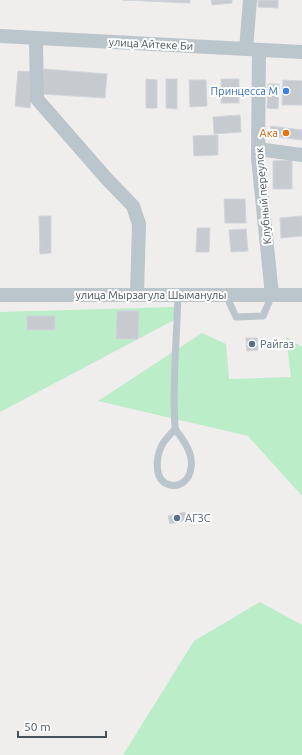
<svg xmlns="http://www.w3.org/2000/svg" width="302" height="755" viewBox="0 0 302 755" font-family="Ubuntu,sans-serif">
	<rect width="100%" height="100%" fill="#f0eded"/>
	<!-- green -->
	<g fill="#bbedc9">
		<path d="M174 307 178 318 0 412V312Z"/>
		<path d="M202 333 226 344 229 379 291 377 286 337 302 347V496L248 436 98 401Z"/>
		<path d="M260 602 302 625V755H123L194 641Z"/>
	</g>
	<!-- building -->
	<g fill="#c7cbd0" stroke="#d1d4d9">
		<path d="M123 0H190V3Z"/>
		<path d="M211 0H232V3L212 5Z"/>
		<path d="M258 0H278V8L258 7Z"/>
		<path d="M44 69 107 74 105 98 42 94Z"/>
		<path d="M18 71 33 72 30 108 15 106Z"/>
		<path d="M146 79 157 80V108H146Z"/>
		<path d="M166 79H177V109L166 108Z"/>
		<rect x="221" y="79" width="18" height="24"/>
		<path d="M189 80H206L207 106 190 107Z"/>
		<path d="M283 80 302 81V105H282Z"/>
		<path d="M268 84H279L278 109 267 108Z"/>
		<path d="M240 115 241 132 214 134 213 117Z"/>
		<path d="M271 126 302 130V140L270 136Z"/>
		<path d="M218 135V155L194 156 193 136Z"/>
		<path d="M292 160V189H273V161Z"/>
		<path d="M224 199H245L246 223H225Z"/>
		<path d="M39 216H51V253L40 254Z"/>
		<path d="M302 216V236L281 238 280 218Z"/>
		<path d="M197 228H210L209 252H196Z"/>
		<path d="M246 229 248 251 231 252 229 230Z"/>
		<path d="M117 311H139L138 339H116Z"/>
		<rect x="27" y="316" width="28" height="14"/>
		<path d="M246 338H257L258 350 247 351Z"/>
		<path d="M185 512 186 520 170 524 168 516Z"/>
	</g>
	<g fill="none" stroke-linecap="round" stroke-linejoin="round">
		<!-- service -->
		<g stroke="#bbc6cc" stroke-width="7">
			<path d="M226 295 236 317 263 316 272 295"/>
			<path d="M175 429C171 434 165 439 162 445 156 457 153 481 170 485 181 488 190 478 191 468 193 456 187 446 181 437 178 433 175 430 175 426 172 383 177 338 178 294"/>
		</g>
		<!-- minor -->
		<g stroke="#bbc6cc" stroke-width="14">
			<path d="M0 36 302 52"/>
			<path d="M36 38 37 99 106 178 133 206 139 224 137 294"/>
			<path d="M246 49 250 0"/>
			<path d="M259 50 258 158 272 295"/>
			<path d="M258 149 302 155"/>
			<path d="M0 295H302"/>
		</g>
	</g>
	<!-- markers -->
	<circle fill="#3f7fe0" stroke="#fff" stroke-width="1.5" cx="286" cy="91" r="4"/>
	<circle fill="#e8710a" stroke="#fff" stroke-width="1.5" cx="286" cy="133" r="4"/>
	<g fill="#5c6f8a" stroke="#fff" stroke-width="1.5">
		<circle cx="252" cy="344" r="4"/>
		<circle cx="177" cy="518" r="4"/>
	</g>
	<g text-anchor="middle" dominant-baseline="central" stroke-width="4" stroke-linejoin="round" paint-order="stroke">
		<!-- street labels -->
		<g font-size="11" fill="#46525a" stroke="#fff">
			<text transform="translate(151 44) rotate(3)">улица Айтеке Би</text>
			<text transform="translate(263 196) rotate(-95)">Клубный переулок</text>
			<text x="151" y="295">улица Мырзагула Шыманулы</text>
		</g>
		<!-- shop labels -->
		<g font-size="11" fill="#366cbe" stroke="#fff" text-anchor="end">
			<text x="278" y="91">Принцесса М</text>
		</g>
		<!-- food labels -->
		<g font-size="11" fill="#c56008" stroke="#fff" text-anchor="end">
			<text x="278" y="133">Ака</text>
		</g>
		<!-- service labels -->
		<g font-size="11" fill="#4e5e75" stroke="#fff" text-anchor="start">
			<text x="260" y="344">Райгаз</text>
			<text x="185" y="518">АГЗС</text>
		</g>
	</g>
	<!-- scale -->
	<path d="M18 731v6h88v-6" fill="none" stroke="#46525a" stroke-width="2"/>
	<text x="24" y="731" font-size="12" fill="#46525a" stroke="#ffffff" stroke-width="3" paint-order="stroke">50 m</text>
</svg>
